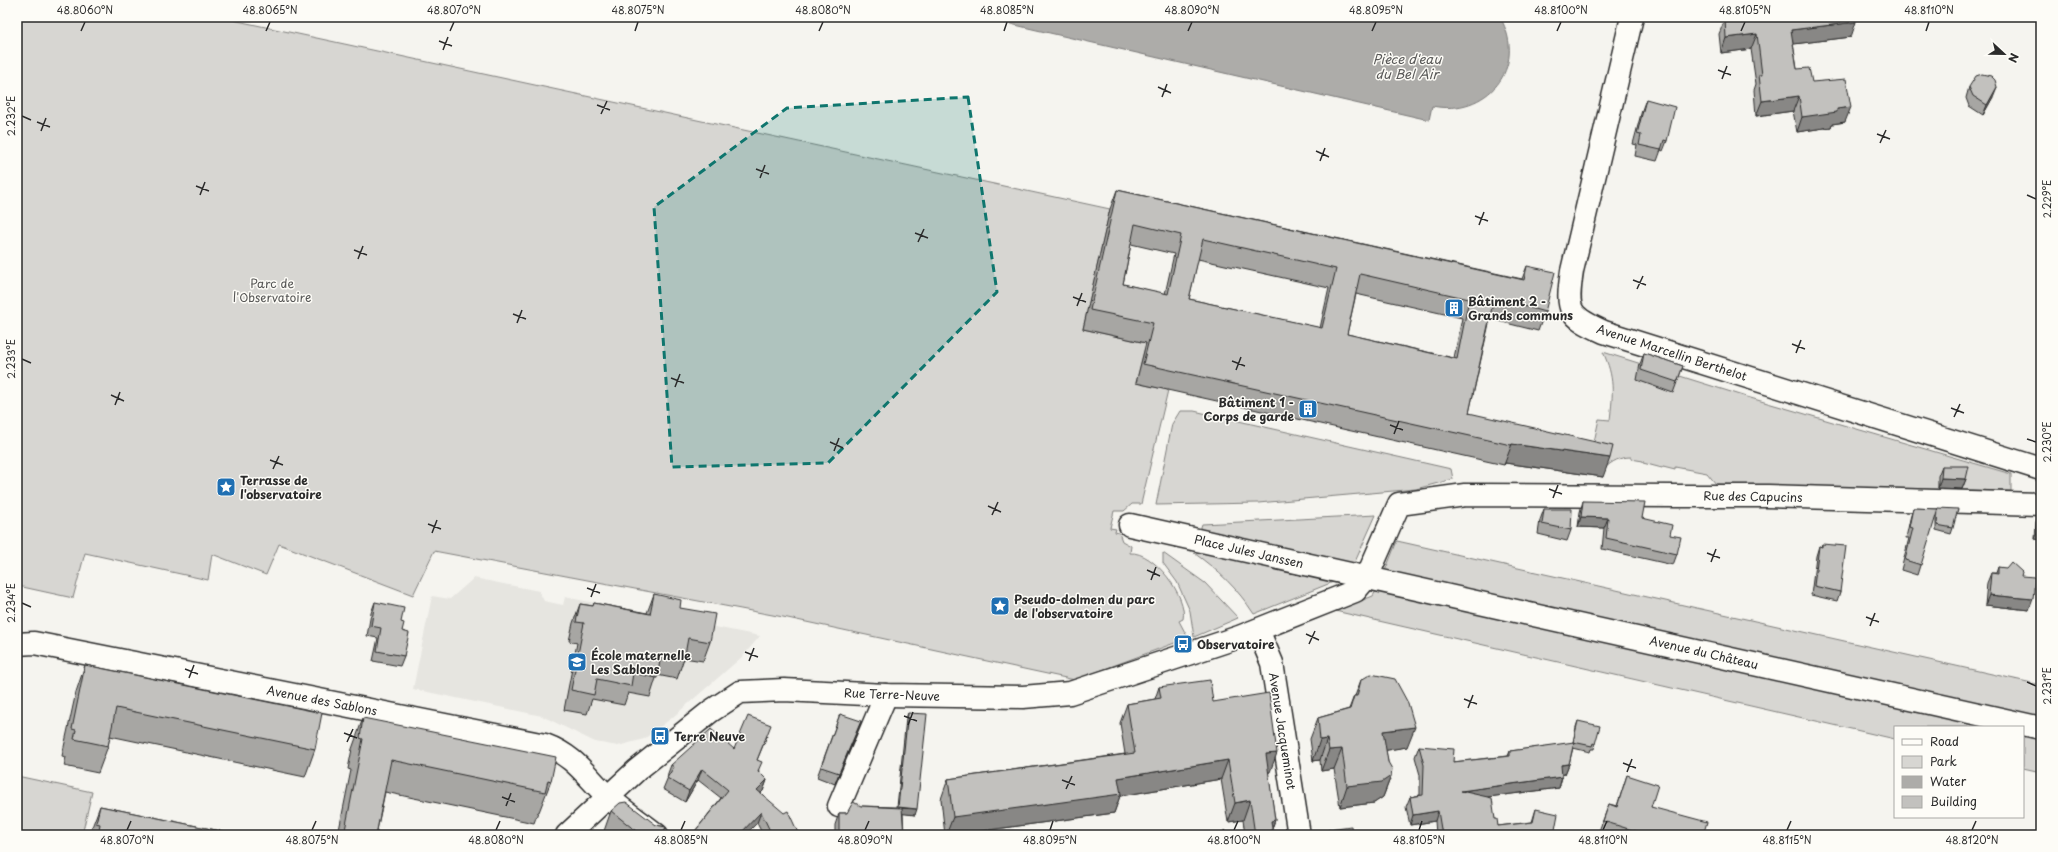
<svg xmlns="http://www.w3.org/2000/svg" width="2058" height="852" viewBox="0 0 2058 852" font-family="'Playpen Sans',sans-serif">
	<rect width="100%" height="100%" fill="#f5f4ef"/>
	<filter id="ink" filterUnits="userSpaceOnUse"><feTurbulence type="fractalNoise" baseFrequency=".025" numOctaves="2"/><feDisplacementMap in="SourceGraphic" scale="8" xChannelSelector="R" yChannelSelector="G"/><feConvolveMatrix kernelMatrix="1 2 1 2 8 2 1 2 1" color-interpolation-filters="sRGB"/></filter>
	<g filter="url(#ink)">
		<!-- built -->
		<path fill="#e6e5e0" d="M474 578 539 591 544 601 563 605 565 597 760 636 743 656 673 717 644 739 618 746 595 742 542 716 413 689 432 596 450 599Z"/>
		<!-- green -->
		<g fill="#d7d6d2" stroke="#81807e">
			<path d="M17 17H219L1110 209 1083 329 1146 343 1136 383 1168 390 1141 504H1132L1124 511H1114L1110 528 1116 529 1115 532 1119 533 1122 541 1131 546 1130 553C1154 551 1188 597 1183 619L1179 621 1188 638 1075 680 783 617 434 551 413 595 279 544 266 575 212 554 208 580 85 553 73 598 18 586 17 587Z"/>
			<path d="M1603 352 1747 397 2011 474V491L1716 484 1707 473 1675 467V469L1663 466 1662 468 1643 463V461L1631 459V457C1620 457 1612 461 1604 469L1594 442 1599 419 1610 420C1613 393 1615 378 1603 352Z"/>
			<path d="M1180 411H1194L1451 469 1453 479 1416 489 1258 503 1156 505 1172 424Z"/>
			<path d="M1376 515 1354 564 1200 530 1202 524Z"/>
			<path d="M1397 541 2041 685V720L1385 571Z"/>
			<path d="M1197 548 1338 580 1254 614C1237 588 1219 571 1194 553Z"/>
			<path d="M1163 553 1205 583 1238 618 1194 637 1190 611 1177 582 1163 563Z"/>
			<path d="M1377 589 1997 727H1895V739L1335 611 1373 596Z"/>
			<path d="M2023 733 2041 737V772L2023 768Z"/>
			<path d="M17 776 92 792 82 835H17Z"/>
		</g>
		<!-- water -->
		<path fill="#adaca9" stroke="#797877" d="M980 17H1500C1529 68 1486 117 1432 106L1429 120Z"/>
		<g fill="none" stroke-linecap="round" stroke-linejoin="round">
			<defs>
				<g id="minor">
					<path d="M1632 17 1572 271C1566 311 1568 316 1604 332L2041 469"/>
					<path d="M1130 525 2041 728"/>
					<path d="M1258 630 1272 663 1299 835"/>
					<path d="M17 644 34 643 545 745C575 756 586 776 608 797 623 811 641 822 657 835"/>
					<path d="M839 806 886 695"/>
					<path d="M567 835 637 770 711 711 740 692 784 690 886 695 1023 697 1070 693 1239 637 1355 591 1367 577 1399 504 1465 495 1677 496H1768L2041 504"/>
				</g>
			</defs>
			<!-- minor casing -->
			<use href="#minor" stroke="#2b2b2b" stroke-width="25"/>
			<!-- minor -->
			<use href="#minor" stroke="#fdfcf7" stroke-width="22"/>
		</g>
		<!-- wall -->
		<g fill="#a7a6a3" stroke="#2b2b2b" fill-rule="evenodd">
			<path d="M1725 19 1851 37 1793 44 1797 69 1812 82 1845 122 1832 124 1831 127 1797 132 1793 111 1756 116 1754 90 1756 84 1751 49 1721 53 1719 34Z"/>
			<path d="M1969 87 1993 97 1983 115 1969 106 1966 98Z"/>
			<path d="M1646 99 1667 141 1663 151 1661 150 1657 161 1635 156 1637 145 1633 144 1642 110Z"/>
			<path d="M1117 190 1522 279 1527 266 1545 312 1538 331 1490 319 1469 413 1603 477 1505 463 1504 465 1136 383 1146 343 1083 329 1110 209ZM1131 244 1174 254 1165 294 1123 284ZM1198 259 1329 288 1320 328 1189 299ZM1356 294 1462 318 1454 358 1347 334Z"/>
			<path d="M1644 353 1683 366 1673 393 1637 380 1640 364Z"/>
			<path d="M1942 466 1966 479 1962 489 1938 488V476Z"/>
			<path d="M1583 501 1642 518 1670 535 1677 554 1673 565 1602 549 1604 528 1578 527 1580 512Z"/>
			<path d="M1913 508 1938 509V508L1953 528 1951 534 1936 530V514L1917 575 1901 570 1909 538H1906L1910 519Z"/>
			<path d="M1544 509 1571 530 1567 541 1538 534 1540 520Z"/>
			<path d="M2038 517 2041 540 2035 539 2036 522Z"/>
			<path d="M1822 544 1840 592 1837 601 1811 595 1816 556 1819 546 1821 547Z"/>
			<path d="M1998 567 2021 576 2029 610 1985 605 1987 583 1991 573H1996Z"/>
			<path d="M654 594 680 608 710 642 703 661 684 658 677 679 657 675 650 697 628 693 624 705 592 699 587 714 564 710 577 643 569 641 573 623 580 604 593 606 594 603 647 613Z"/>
			<path d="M375 602 401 622 404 656 400 666 373 661 378 638 367 636 371 613Z"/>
			<path d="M85 665 315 749 305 777 110 736 108 746 98 773 64 766 66 757 62 756 76 692Z"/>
			<path d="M1361 680 1407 747 1386 750 1388 762 1391 776 1383 797 1374 803 1340 807 1334 769 1321 771 1320 760 1313 761 1310 739 1318 718 1349 709 1354 696H1355Z"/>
			<path d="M1159 687 1213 702 1270 772H1268L1275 820 1272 828 1273 835H1245L1243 820 1228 822 1221 779 1120 796 1114 813 952 835H945L941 799 948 779 1125 754 1120 723 1127 704 1155 699Z"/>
			<path d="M908 713 915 815 903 813 904 835H835V825L839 813H847L861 806 897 807 906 718Z"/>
			<path d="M840 714 857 732 835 784 817 777Z"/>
			<path d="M363 718 551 781 539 812H538L534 823 385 792 376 835H338L351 770 348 769 352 749Z"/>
			<path d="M1578 721 1595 744 1594 749H1591L1590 752 1573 748 1569 764 1565 774 1562 775V777L1559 788 1487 797 1495 819 1498 826 1532 822 1536 809 1554 835H1436L1435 821 1410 825 1406 807 1410 797 1420 795V775L1415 757 1419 746 1453 762 1508 756 1510 751 1573 743 1576 727Z"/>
			<path d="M767 736 757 760 759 772 767 780 763 791 761 793 799 835H763L757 823 745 835H692L721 798 698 780 685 802 663 789 668 777 667 776 671 765 734 749Z"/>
			<path d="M1627 775 1651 807 1703 835H1612L1599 831 1609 804 1617 806Z"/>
			<path d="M100 806 240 835H89Z"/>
			<path d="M611 811 656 825 666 827 663 835H610L604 831Z"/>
			<path d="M1329 829 1352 835H1327Z"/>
		</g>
		<!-- shaded-wall -->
		<g fill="#888785" stroke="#2b2b2b">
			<path d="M1856 22 1851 37 1786 45 1791 30Z"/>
			<path d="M1757 34 1751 49 1721 53 1726 38Z"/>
			<path d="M1997 87 1993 97 1983 115 1987 105Z"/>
			<path d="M1799 96 1793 111 1756 116 1762 101Z"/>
			<path d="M1851 107 1845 122 1832 124 1831 127 1797 132 1802 117 1837 109Z"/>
			<path d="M1512 444 1610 458 1603 477 1505 463 1504 465Z"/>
			<path d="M1941 478 1966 479 1962 489 1938 488Z"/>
			<path d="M1581 517 1608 518 1604 528 1578 527Z"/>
			<path d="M2037 534H2041V540L2035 539Z"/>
			<path d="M1989 595 2033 599 2029 610 1985 605Z"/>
			<path d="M861 721 857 732 835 784 839 773Z"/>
			<path d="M1415 727 1407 747 1376 752 1383 731Z"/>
			<path d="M1327 739 1320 760 1313 761 1320 740Z"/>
			<path d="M1342 749 1334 769 1321 771 1329 750Z"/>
			<path d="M1277 753 1270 772 1259 774 1266 754Z"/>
			<path d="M1228 760 1221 779 1120 796 1114 813 952 835H946L953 817 1118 778Z"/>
			<path d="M1569 764 1565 774 1557 775 1561 765Z"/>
			<path d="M702 769 698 780 685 802 689 791Z"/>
			<path d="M1391 776 1383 797 1374 803 1340 807 1347 786Z"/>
			<path d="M1562 777 1559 788 1457 801 1461 791Z"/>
			<path d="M767 780 763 791 753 801 757 790Z"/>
			<path d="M1250 800 1243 820 1228 822 1235 803Z"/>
			<path d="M898 808 917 809 915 815 896 813Z"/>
			<path d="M1438 811 1435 821 1410 825 1413 815Z"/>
			<path d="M761 812 757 823 745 835H738Z"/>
			<path d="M1275 820 1270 835 1271 821Z"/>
		</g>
		<!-- building -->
		<g fill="#c2c1be" stroke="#2b2b2b" fill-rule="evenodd">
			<path d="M1738 17H1855L1856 22 1791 30 1797 69 1809 68 1812 82 1846 79 1851 107 1837 109V112L1802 117 1799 96 1762 101 1759 75H1762L1757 34 1726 38 1725 19Z"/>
			<path d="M1982 74 1991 76 1995 80 1997 87 1987 105 1973 96 1969 87 1976 76Z"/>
			<path d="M1646 99 1675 107 1667 141 1664 140 1661 150 1639 145 1641 135 1637 134Z"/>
			<path d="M1117 190 1524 280 1527 266 1555 272 1545 312 1494 298 1469 413 1613 446 1610 458 1512 444 1511 445 1143 364 1153 323 1090 310ZM1135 224 1181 235 1168 294 1123 284ZM1203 239 1336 269 1322 328 1189 299ZM1360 274 1469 299 1457 359 1347 334Z"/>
			<path d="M1644 353 1683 366 1677 382 1641 370Z"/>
			<path d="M1942 466H1969L1966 479 1941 478Z"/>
			<path d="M1583 501 1645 502 1642 518 1672 525 1670 535 1681 537 1677 554 1606 538 1608 518 1581 517Z"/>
			<path d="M1913 508 1938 509 1921 565 1905 560 1913 528 1909 527Z"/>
			<path d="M1938 508 1958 509 1953 528 1937 525Z"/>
			<path d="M1544 509H1572L1571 530 1542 524Z"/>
			<path d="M2038 517H2041V534H2037Z"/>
			<path d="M1822 544 1846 546 1840 592 1814 586 1819 546 1822 547Z"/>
			<path d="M2011 562 2022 572 2021 576 2035 577 2033 599 1989 595 1991 573 1998 574V567L2006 568Z"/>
			<path d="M654 594 681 600 680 608 715 614 710 642 688 638 684 660 661 655 657 678 633 673 631 686 597 679 594 695 571 690 584 623 576 622 580 604 593 606 594 603 650 614Z"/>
			<path d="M375 602 404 608 401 622 404 623 402 631 409 633 404 656 377 651 381 628 371 626Z"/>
			<path d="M85 665 322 713 315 749 116 708 108 746 74 739 76 730 72 729Z"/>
			<path d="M1371 674 1395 679 1408 703 1415 727 1383 731 1388 762 1392 769 1391 776 1382 782 1347 786 1342 749 1329 750 1327 739 1320 740 1318 718 1350 709 1354 696H1357L1361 680Z"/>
			<path d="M1210 680 1213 702 1269 693 1277 753 1266 754 1275 820 1271 821 1273 835H1255L1250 800 1235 803 1228 760 1118 778 1121 794 953 817 948 779 1135 753 1127 704 1161 698 1159 687Z"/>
			<path d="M908 713 927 714 917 809 898 807Z"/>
			<path d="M840 714 861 721 839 773 821 767Z"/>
			<path d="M748 716 771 725 757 760 762 762 758 771 767 780 757 790 784 813 788 811 799 835H772L761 812 740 834 738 835H692L728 790 702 769 689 791 667 778 674 767 671 765 711 729 734 749Z"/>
			<path d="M363 718 556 757 551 781 548 780 545 792 391 760 376 835H344L363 739 360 738Z"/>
			<path d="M1578 721 1600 726 1595 744 1593 743 1592 746 1573 742Z"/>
			<path d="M1574 742 1569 764 1561 765 1562 777 1461 791 1492 798 1495 819H1497L1498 826 1533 822 1536 809 1558 814 1554 835H1526L1516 833 1517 835H1442L1438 811 1413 815 1410 797 1423 795 1424 765 1419 746 1454 749 1453 762 1510 756V751Z"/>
			<path d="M1627 775 1658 785 1651 807 1707 822 1703 835H1648L1603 821 1609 804 1617 807Z"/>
			<path d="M626 802 656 825 666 827 662 835H641L611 811 620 803Z"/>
			<path d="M853 802 861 806 902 808 904 835H839V813H847Z"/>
			<path d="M100 806 240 835H98L100 824 96 823Z"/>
			<path d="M1351 826 1352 835H1330L1329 829Z"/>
			<path d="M1224 830 1229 835H1224Z"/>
			<path d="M1820 833 1826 835H1820Z"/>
		</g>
	</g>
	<!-- marked area -->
	<path fill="#0f766e" fill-opacity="0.2" stroke="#0f766e" stroke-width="3" stroke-dasharray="8 5" stroke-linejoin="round" d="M968 97 997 292 828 463 672 467 654 207 787 108Z"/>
	<!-- ticks -->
	<path fill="none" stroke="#2b2b2b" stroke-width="1.5" d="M81 31 85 22M266 31 270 22M450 31 454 22M635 31 638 22M819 31 823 22M1004 31 1007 22M1188 31 1192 22M1372 31 1376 22M1557 31 1561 22M1741 31 1745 22M1926 31 1929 22M439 41 452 46M443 50 448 37M1718 70 1731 75M1722 79 1727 66M1158 87 1171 93M1162 97 1167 84M597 105 610 110M601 114 607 101M22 116 31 120M37 122 50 127M41 131 46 118M1877 134 1890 139M1880 143 1886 130M1316 151 1329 157M1320 161 1325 148M756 169 769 174M760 178 765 165M196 186 209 191M200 195 205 182M2027 195 2036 199M1475 216 1488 221M1479 225 1484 212M915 233 928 238M918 242 924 229M354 250 367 255M358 259 363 246M1633 280 1646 285M1637 289 1643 276M1073 297 1086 302M1077 306 1082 293M513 314 526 319M517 323 522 310M1792 344 1805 349M1796 353 1801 340M22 359 31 363M1232 361 1245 366M1236 370 1241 357M671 378 684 383M675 387 680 374M111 395 124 401M115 405 120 392M1951 408 1964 413M1954 417 1960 404M1390 425 1403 430M1394 434 1399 421M2027 439 2036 442M830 442 843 448M834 451 839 438M270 460 283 465M273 469 279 456M1549 489 1562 494M1553 498 1558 485M988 506 1001 512M992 515 998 502M428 524 441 529M432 533 437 520M1707 553 1720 558M1711 562 1716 549M1147 570 1160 576M1151 580 1156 567M587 588 600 593M591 597 596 584M22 603 31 607M1866 617 1879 622M1870 626 1875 613M1306 634 1319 640M1309 644 1315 631M745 652 758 657M749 661 754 648M185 669 198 674M189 678 194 665M2027 682 2036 686M1464 699 1477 704M1468 708 1473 695M904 716 917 721M908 725 913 712M344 733 357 738M347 742 353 729M1623 763 1636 768M1627 772 1632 759M1062 780 1075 785M1066 789 1072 776M502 797 515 802M506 806 511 793M127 830 131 821M312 830 316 821M496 830 500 821M681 830 685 821M865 830 869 821M1050 830 1053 821M1234 830 1238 821M1419 830 1422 821M1603 830 1607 821M1787 830 1791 821M1972 830 1976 821"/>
	<!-- icons -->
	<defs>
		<symbol id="building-square" viewBox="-11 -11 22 22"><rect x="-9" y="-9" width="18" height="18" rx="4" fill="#1f6fb2" stroke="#fdfcf7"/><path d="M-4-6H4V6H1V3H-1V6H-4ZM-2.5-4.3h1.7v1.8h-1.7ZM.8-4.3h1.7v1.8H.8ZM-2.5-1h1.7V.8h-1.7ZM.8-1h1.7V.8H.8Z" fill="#fff"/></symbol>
		<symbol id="sight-square" viewBox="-11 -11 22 22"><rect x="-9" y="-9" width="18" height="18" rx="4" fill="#1f6fb2" stroke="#fdfcf7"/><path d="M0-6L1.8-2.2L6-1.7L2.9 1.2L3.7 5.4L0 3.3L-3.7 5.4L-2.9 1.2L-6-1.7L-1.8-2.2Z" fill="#fff"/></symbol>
		<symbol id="bus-square" viewBox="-11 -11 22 22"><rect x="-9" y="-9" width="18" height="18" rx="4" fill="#1f6fb2" stroke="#fdfcf7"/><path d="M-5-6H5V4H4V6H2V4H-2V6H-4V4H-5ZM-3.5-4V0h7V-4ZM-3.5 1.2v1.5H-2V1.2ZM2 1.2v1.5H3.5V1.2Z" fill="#fff"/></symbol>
		<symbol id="school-square" viewBox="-11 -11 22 22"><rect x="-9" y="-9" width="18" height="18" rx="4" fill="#1f6fb2" stroke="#fdfcf7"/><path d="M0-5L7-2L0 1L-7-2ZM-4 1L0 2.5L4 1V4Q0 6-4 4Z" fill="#fff"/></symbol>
	</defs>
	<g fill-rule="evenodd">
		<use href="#building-square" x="1443" y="297" width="22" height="22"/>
		<use href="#building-square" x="1297" y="398" width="22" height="22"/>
		<use href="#sight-square" x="215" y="476" width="22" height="22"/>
		<use href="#sight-square" x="989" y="595" width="22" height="22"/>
		<use href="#bus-square" x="1172" y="633" width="22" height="22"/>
		<use href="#school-square" x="566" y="651" width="22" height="22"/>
		<use href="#bus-square" x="649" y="725" width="22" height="22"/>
	</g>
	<g text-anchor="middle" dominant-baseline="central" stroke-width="3" stroke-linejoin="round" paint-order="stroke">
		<!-- park labels -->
		<g font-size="12" fill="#565655" stroke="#fdfcf7">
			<text x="272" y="283">Parc de<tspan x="272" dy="14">l'Observatoire</tspan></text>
		</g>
		<!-- poi labels -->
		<g font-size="12" font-weight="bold" fill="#2b2b2b" stroke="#fdfcf7" text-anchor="start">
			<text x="1468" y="301">Bâtiment 2 -<tspan x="1468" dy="14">Grands communs</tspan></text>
			<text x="1294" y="402" text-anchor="end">Bâtiment 1 -<tspan x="1294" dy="14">Corps de garde</tspan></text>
			<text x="240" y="480">Terrasse de<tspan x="240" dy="14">l'observatoire</tspan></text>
			<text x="1014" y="599">Pseudo-dolmen du parc<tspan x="1014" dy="14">de l'observatoire</tspan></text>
			<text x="1197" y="644">Observatoire</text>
			<text x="591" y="655">École maternelle<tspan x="591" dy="14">Les Sablons</tspan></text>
			<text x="674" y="736">Terre Neuve</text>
		</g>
		<!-- street labels -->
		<g font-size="12" fill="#2b2b2b" stroke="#fdfcf7">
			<text transform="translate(1672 352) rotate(18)">Avenue Marcellin Berthelot</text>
			<text transform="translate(1753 496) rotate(1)">Rue des Capucins</text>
			<text transform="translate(1249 551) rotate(13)">Place Jules Janssen</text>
			<text transform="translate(1704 652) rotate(13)">Avenue du Château</text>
			<text transform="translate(892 694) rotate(2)">Rue Terre-Neuve</text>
			<text transform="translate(322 700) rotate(11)">Avenue des Sablons</text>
			<text transform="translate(1283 731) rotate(81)">Avenue Jacqueminot</text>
		</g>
		<!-- water labels -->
		<g font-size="13" font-style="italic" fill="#585857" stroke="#fdfcf7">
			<text x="1407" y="58">Pièce d'eau<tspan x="1407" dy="15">du Bel Air</tspan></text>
		</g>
	</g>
	<!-- margin -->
	<rect width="2058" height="852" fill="none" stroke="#fdfcf7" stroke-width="44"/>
	<!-- legend -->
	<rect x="1894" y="726" width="130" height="92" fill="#fdfcf7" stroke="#a9a8a5"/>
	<rect x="1902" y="739" width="20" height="6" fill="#fdfcf7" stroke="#a9a8a5"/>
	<text x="1930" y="746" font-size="12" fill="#2b2b2b">Road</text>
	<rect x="1902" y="756" width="20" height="12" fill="#d7d6d2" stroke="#a9a8a5"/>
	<text x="1930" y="766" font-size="12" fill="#2b2b2b">Park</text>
	<rect x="1902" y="776" width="20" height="12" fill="#adaca9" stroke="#a9a8a5"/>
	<text x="1930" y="786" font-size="12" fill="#2b2b2b">Water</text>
	<rect x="1902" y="796" width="20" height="12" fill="#c2c1be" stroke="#a9a8a5"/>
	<text x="1930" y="806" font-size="12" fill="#2b2b2b">Building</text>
	<!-- north arrow -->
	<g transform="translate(2004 54) rotate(112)" stroke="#fdfcf7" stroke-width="3" paint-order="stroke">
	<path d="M0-3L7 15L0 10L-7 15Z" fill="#2b2b2b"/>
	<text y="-6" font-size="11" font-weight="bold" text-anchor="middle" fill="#2b2b2b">N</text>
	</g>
	<rect x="22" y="22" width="2014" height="808" fill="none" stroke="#2b2b2b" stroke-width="1.5"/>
	<g font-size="10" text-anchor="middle" fill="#2b2b2b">
		<text x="85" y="14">48.8060°N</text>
		<text x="270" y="14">48.8065°N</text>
		<text x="454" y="14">48.8070°N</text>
		<text x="638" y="14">48.8075°N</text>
		<text x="823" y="14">48.8080°N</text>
		<text x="1007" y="14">48.8085°N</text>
		<text x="1192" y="14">48.8090°N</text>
		<text x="1376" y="14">48.8095°N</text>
		<text x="1561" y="14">48.8100°N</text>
		<text x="1745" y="14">48.8105°N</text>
		<text x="1929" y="14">48.8110°N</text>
		<text transform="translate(11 116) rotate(-90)" y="4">2.232°E</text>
		<text transform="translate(2047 199) rotate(-90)" y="4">2.229°E</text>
		<text transform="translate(11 359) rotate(-90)" y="4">2.233°E</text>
		<text transform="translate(2047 442) rotate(-90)" y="4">2.230°E</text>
		<text transform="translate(11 603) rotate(-90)" y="4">2.234°E</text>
		<text transform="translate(2047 686) rotate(-90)" y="4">2.231°E</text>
		<text x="127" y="844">48.8070°N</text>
		<text x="312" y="844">48.8075°N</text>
		<text x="496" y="844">48.8080°N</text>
		<text x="681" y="844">48.8085°N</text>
		<text x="865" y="844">48.8090°N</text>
		<text x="1050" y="844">48.8095°N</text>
		<text x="1234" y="844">48.8100°N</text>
		<text x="1419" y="844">48.8105°N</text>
		<text x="1603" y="844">48.8110°N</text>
		<text x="1787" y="844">48.8115°N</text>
		<text x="1972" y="844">48.8120°N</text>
	</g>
</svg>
